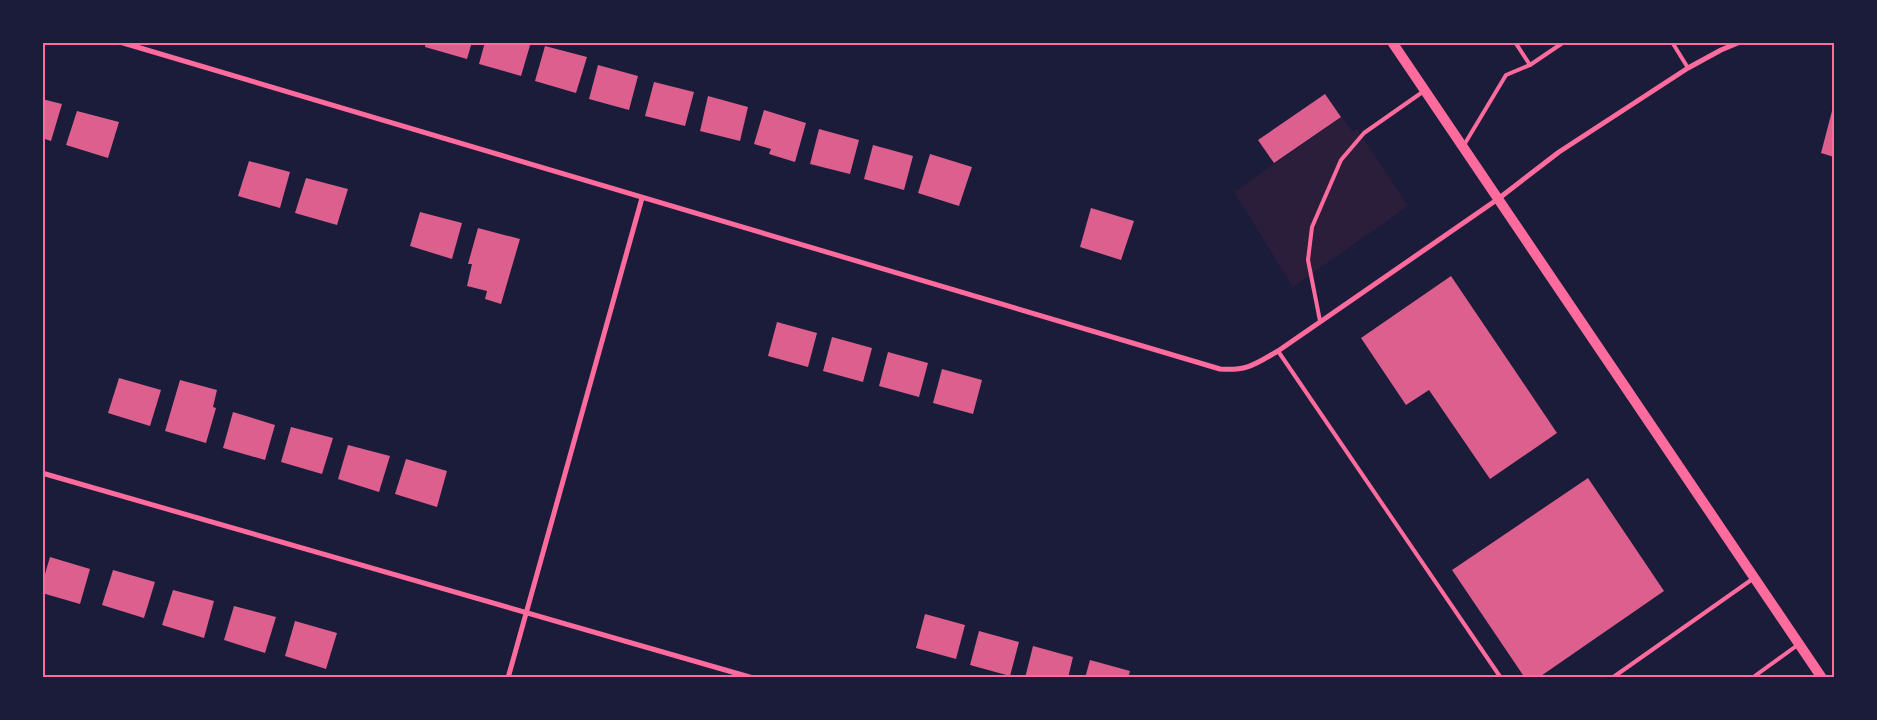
<svg xmlns="http://www.w3.org/2000/svg" width="1877" height="720" viewBox="0 0 1877 720" font-family="'Sofia Sans Condensed',sans-serif">
	<rect width="100%" height="100%" fill="#1b1b3a"/>
	<!-- green -->
	<path fill="#2a1e3b" d="M1342 117 1353 132 1357 129 1408 206 1293 287 1234 192Z"/>
	<!-- building -->
	<g fill="#dd5f8e">
		<path d="M426 42H472L467 59 425 47Z"/>
		<path d="M485 42H531L521 76 479 64Z"/>
		<path d="M545 46 587 57 576 93 535 81Z"/>
		<path d="M598 65 638 76 629 110 589 99Z"/>
		<path d="M654 82 694 92 685 126 645 116Z"/>
		<path d="M1325 94 1341 117 1274 163 1258 140Z"/>
		<path d="M708 96 748 107 740 141 700 131Z"/>
		<path d="M42 99 62 104 51 141 42 138Z"/>
		<path d="M764 110 806 123 795 162 769 154 771 149 754 144Z"/>
		<path d="M77 111 119 122 108 158 66 145Z"/>
		<path d="M1832 111 1834 112V157L1821 153Z"/>
		<path d="M819 129 859 140 850 174 810 164Z"/>
		<path d="M873 145 913 156 904 190 864 179Z"/>
		<path d="M930 154 972 167 959 206 918 193Z"/>
		<path d="M249 161 290 172 280 208 238 196Z"/>
		<path d="M306 178 348 189 337 225 295 213Z"/>
		<path d="M1091 208 1134 221 1121 260 1080 247Z"/>
		<path d="M420 212 462 223 452 259 410 246Z"/>
		<path d="M478 228 520 239 501 304 485 299 487 291 467 286 472 264H468Z"/>
		<path d="M1451 276 1557 433 1490 479 1429 390 1406 405 1361 338Z"/>
		<path d="M777 322 817 333 808 367 768 356Z"/>
		<path d="M832 337 872 348 863 382 823 371Z"/>
		<path d="M888 352 928 363 919 397 879 386Z"/>
		<path d="M942 369 982 380 973 414 933 403Z"/>
		<path d="M119 378 161 390 150 426 108 413Z"/>
		<path d="M180 380 217 390 213 407 216 408 206 443 165 431Z"/>
		<path d="M233 412 275 425 265 460 223 448Z"/>
		<path d="M291 427 333 438 322 474 281 462Z"/>
		<path d="M348 445 390 456 379 492 338 479Z"/>
		<path d="M406 459 447 471 437 507 395 494Z"/>
		<path d="M1588 478 1664 591 1538 678H1525L1452 570Z"/>
		<path d="M50 557 90 569 80 604 42 593V584Z"/>
		<path d="M113 570 155 582 144 618 102 605Z"/>
		<path d="M173 590 214 601 204 638 162 625Z"/>
		<path d="M234 606 276 617 265 653 224 640Z"/>
		<path d="M925 614 965 625 956 659 916 648Z"/>
		<path d="M295 621 337 633 326 669 285 656Z"/>
		<path d="M979 631 1019 642 1010 676 970 665Z"/>
		<path d="M1033 646 1073 657 1068 678H1025Z"/>
		<path d="M1090 660 1130 671 1128 678H1085Z"/>
	</g>
	<g fill="none" stroke-linecap="round" stroke-linejoin="round">
		<!-- service -->
		<g stroke="#ff6b9d" stroke-width="4">
			<path d="M1515 42 1530 65"/>
			<path d="M1672 42 1688 68"/>
			<path d="M1464 145 1506 75 1530 65 1564 42"/>
			<path d="M1320 321 1308 260 1312 227 1341 160 1364 133 1424 91"/>
			<path d="M1278 351 1501 678"/>
			<path d="M1612 678 1754 578"/>
			<path d="M1752 678 1799 644"/>
		</g>
		<!-- minor -->
		<g stroke="#ff6b9d" stroke-width="5">
			<path d="M120 42 1220 369C1248 371 1255 364 1278 351L1498 199 1559 152 1688 68 1721 50 1740 42"/>
			<path d="M42 473 753 678"/>
			<path d="M508 678 642 198"/>
		</g>
		<!-- secondary -->
		<path stroke="#ff6b9d" stroke-width="10" d="M1392 42 1822 678"/>
	</g>
	<!-- border -->
	<rect width="1877" height="720" fill="none" stroke="#1b1b3a" stroke-width="88"/>
	<rect x="44" y="44" width="1789" height="632" fill="none" stroke="#ff6b9d" stroke-width="2"/>
</svg>
